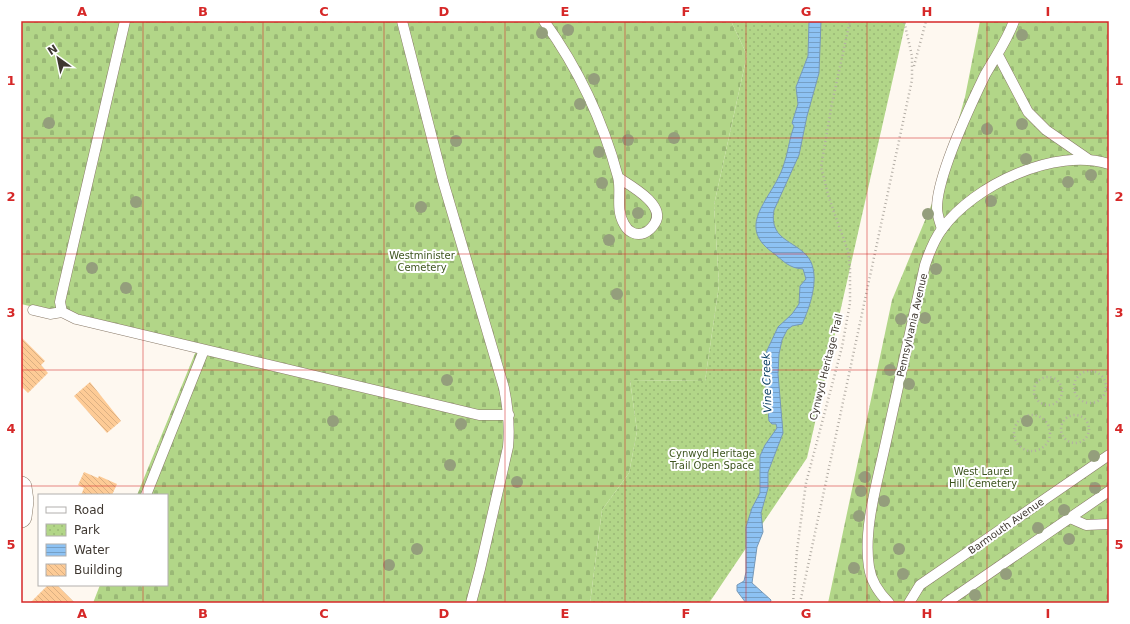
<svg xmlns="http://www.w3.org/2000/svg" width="1130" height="624" viewBox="0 0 1130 624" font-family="'DejaVu Sans',sans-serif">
	<defs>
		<pattern id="cemetery-stones" width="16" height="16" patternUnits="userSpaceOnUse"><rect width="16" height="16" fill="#b2d688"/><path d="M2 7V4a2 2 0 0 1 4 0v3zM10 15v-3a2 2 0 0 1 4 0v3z" fill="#9ab876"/></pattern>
		<pattern id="park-dots" width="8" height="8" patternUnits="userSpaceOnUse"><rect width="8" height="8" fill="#b2d688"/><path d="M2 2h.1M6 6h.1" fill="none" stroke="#9ab876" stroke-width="1.8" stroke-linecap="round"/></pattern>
		<pattern id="water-rules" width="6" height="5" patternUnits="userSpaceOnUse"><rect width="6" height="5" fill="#8dc2f3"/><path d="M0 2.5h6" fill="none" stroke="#759fc5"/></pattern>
		<pattern id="building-back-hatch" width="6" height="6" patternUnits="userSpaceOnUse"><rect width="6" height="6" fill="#fdcb96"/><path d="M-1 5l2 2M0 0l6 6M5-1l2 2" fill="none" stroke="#daaf82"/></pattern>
	</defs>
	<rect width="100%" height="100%" fill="#fef8f0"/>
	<!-- cemetery -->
	<g fill="url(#cemetery-stones)">
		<path d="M21 21H731L747 55 714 205 719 285 705 381 630 380 637 431 629 473 602 510 590 603H93L100 585H167V495H137L198 346 21 304Z"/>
		<path d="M980 21H1109V603H828L892 300 940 184 965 97Z"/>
	</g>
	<!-- park -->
	<path fill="url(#park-dots)" d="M731 21H906L807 458 709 603H590L602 510 629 473 637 431 630 380 705 381 719 285 714 205 747 55Z"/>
	<!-- water -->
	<path fill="url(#water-rules)" stroke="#7699b9" d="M809 21H821L819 73 807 116 799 155 774 210C768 243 800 240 811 262 819 280 810 307 802 324L792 326 787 330 782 340 779 354 778 374 783 433 768 472V488L761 513 763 532 757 547 752 583 771 600 770 603H746L737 591V585L744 581 746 572V527L752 508 760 493V456L765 445 777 428 776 424H772L769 421 763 359 778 327 792 314 799 304 800 286 806 279 803 269C788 268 784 261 772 252 735 225 772 199 783 167 788 154 789 139 794 126L792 123 798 104 796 87 808 56Z"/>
	<!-- building -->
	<g fill="url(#building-back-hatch)">
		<path d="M21 337 45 361 41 365 48 373 28 393 21 386Z"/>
		<path d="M90 382 121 421 107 433 74 396Z"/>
		<path d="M84 472 98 478 99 476 117 484 112 495H81L84 488 78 485Z"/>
		<path d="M48 585H57L75 603H30Z"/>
	</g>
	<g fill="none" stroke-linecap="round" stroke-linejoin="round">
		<defs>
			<g id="lane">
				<path d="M125 21 62 293 60 302 62 312 76 319 479 415H509"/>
				<path d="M402 21 443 181 504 388C508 408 510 426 508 447L480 569 471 603"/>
				<path d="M544 21C578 68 603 121 618 177 622 192 615 208 624 224 628 232 636 236 644 233 649 231 652 228 655 223 666 205 631 186 619 178"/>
				<path d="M998 55 1028 112 1046 130 1088 159"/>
				<path d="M942 229C940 222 937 215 937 208 937 175 970 106 985 75 995 57 1007 41 1014 21"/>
				<path d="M33 310 50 314 62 312"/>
				<path d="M146 495 204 350"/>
				<path d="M1070 518 1086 525 1109 524"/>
				<path d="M889 603C879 593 871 581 869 567 863 530 877 483 885 446 898 386 912 326 925 265 929 253 934 240 942 229 974 185 1055 147 1109 164"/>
				<path d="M909 603 920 585 1109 455"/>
				<path d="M946 603 1109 491"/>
			</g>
			<path id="street" d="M21 487 23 501 21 517"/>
		</defs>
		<!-- lane casing -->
		<use href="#lane" stroke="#887968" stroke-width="11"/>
		<!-- street casing -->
		<use href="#street" stroke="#887968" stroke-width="22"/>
		<!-- path -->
		<g stroke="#b3ada5" stroke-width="2.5" stroke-dasharray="1 3" stroke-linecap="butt">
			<path d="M914 66 926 21"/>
			<circle cx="1090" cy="387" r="16"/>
			<circle cx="1048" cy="391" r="14"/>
			<circle cx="1075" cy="429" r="14"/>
			<circle cx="1032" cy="433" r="18"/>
			<path d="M793 603 797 550 806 483 842 347 850 303V268L848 251 829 198 821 167 832 103 850 21"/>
			<path d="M800 603 912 80V56L904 21"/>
		</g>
		<!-- lane -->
		<use href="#lane" stroke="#fff" stroke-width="10"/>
		<!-- street -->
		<use href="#street" stroke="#fff" stroke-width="21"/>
	</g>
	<!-- trees -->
	<g fill="#949e7c">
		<circle cx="568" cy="30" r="6"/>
		<circle cx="542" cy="33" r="6"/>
		<circle cx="1022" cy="35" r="6"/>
		<circle cx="594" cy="79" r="6"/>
		<circle cx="580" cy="104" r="6"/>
		<circle cx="49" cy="123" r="6"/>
		<circle cx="1022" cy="124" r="6"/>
		<circle cx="987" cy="129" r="6"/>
		<circle cx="674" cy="138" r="6"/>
		<circle cx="628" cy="140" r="6"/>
		<circle cx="456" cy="141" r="6"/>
		<circle cx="599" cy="152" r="6"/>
		<circle cx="1026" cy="159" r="6"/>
		<circle cx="1091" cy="175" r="6"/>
		<circle cx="1068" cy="182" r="6"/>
		<circle cx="602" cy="183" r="6"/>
		<circle cx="991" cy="201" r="6"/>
		<circle cx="136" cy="202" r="6"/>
		<circle cx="421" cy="207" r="6"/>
		<circle cx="638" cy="213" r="6"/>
		<circle cx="928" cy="214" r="6"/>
		<circle cx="609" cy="240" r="6"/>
		<circle cx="92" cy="268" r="6"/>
		<circle cx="936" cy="269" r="6"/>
		<circle cx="126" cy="288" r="6"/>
		<circle cx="617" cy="294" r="6"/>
		<circle cx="925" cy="318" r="6"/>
		<circle cx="901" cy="319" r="6"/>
		<circle cx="890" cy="370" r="6"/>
		<circle cx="447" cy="380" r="6"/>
		<circle cx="909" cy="384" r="6"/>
		<circle cx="333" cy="421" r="6"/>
		<circle cx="1027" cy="421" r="6"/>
		<circle cx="461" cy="424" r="6"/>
		<circle cx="1094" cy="456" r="6"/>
		<circle cx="450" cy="465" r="6"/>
		<circle cx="865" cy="477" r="6"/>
		<circle cx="517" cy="482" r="6"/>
		<circle cx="1095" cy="488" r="6"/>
		<circle cx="861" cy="491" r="6"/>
		<circle cx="884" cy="501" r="6"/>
		<circle cx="1064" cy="510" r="6"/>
		<circle cx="859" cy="516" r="6"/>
		<circle cx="1038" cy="528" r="6"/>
		<circle cx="1069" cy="539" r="6"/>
		<circle cx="417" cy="549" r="6"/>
		<circle cx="899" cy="549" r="6"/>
		<circle cx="389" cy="565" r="6"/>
		<circle cx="854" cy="568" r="6"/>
		<circle cx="903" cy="574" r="6"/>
		<circle cx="1006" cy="574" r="6"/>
		<circle cx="975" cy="595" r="6"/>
	</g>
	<!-- grid -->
	<path fill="none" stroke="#d62828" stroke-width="1" stroke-opacity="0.55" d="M143 21V495M263 21V603M384 21V603M505 21V603M625 21V603M746 21V603M867 21V603M987 21V603M21 138H1109M21 254H1109M21 370H1109M21 486H1109M143 585V603"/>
	<g text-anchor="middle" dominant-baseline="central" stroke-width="4" stroke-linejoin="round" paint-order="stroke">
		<!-- park labels -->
		<g font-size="10" fill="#3d541e" stroke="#fff">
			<text x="422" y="255">Westminister<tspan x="422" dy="12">Cemetery</tspan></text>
			<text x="712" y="453">Cynwyd Heritage<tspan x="712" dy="12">Trail Open Space</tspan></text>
			<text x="983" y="471">West Laurel<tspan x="983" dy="12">Hill Cemetery</tspan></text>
		</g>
		<!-- street labels -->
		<g font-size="10" fill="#3f3831" stroke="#fff">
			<text transform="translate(912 325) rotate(-77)">Pennsylvania Avenue</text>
			<text transform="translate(826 367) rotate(-76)">Cynwyd Heritage Trail</text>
			<text transform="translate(1006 526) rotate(-35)">Barmouth Avenue</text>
		</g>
		<!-- water labels -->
		<g font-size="11" font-style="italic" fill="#03395f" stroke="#fff">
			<text transform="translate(767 383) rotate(-92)">Vine Creek</text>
		</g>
	</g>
	<!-- border -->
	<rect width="1130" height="624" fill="none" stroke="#ffffff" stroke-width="44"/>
	<!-- legend -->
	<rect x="38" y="494" width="130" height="92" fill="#ffffff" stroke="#b2afad"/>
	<rect x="46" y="507" width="20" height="6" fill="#ffffff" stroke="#b2afad"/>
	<text x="74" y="514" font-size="12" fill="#3f3831">Road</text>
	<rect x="46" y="524" width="20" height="12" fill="url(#park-dots)" stroke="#b2afad"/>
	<text x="74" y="534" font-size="12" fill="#3f3831">Park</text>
	<rect x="46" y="544" width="20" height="12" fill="url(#water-rules)" stroke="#b2afad"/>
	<text x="74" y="554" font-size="12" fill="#3f3831">Water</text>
	<rect x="46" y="564" width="20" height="12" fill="url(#building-back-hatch)" stroke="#b2afad"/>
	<text x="74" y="574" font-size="12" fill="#3f3831">Building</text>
	<!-- north arrow -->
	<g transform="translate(58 58) rotate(327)" stroke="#ffffff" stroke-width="3" paint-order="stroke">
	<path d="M0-3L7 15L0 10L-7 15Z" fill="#3f3831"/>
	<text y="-6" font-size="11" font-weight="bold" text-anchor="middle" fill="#3f3831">N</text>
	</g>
	<rect x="22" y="22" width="1086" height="580" fill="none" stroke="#d62828" stroke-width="1.5"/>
	<g font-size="13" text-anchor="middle" font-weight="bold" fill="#d62828">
		<text x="82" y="16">A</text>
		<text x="203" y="16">B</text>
		<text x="324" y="16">C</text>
		<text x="444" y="16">D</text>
		<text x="565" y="16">E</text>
		<text x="686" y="16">F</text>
		<text x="806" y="16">G</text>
		<text x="927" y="16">H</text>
		<text x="1048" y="16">I</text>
		<text x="11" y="85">1</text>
		<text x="1119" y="85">1</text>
		<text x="11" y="201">2</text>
		<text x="1119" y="201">2</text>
		<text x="11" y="317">3</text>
		<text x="1119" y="317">3</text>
		<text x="11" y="433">4</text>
		<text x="1119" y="433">4</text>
		<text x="11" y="549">5</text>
		<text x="1119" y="549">5</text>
		<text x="82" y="618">A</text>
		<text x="203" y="618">B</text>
		<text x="324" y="618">C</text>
		<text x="444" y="618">D</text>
		<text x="565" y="618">E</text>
		<text x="686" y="618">F</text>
		<text x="806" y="618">G</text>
		<text x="927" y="618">H</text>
		<text x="1048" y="618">I</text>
	</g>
</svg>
